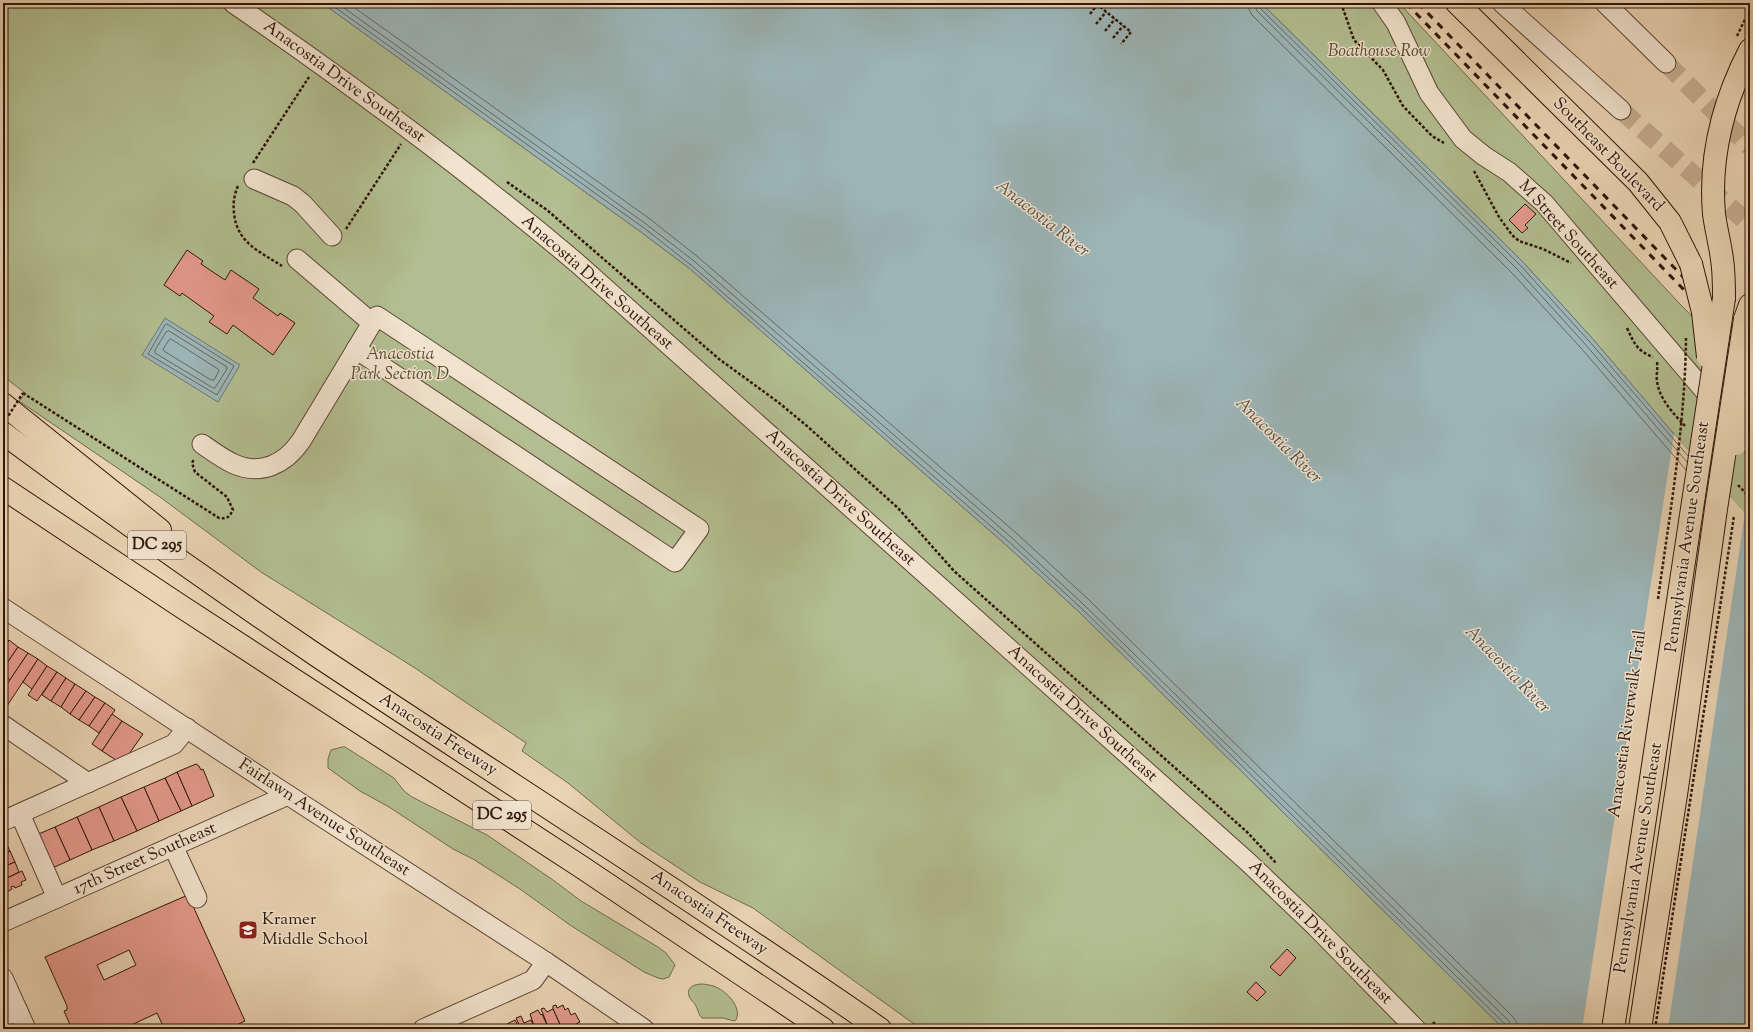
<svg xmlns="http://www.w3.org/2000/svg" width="1753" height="1032" viewBox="0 0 1753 1032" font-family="'Sorts Mill Goudy',serif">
	<rect width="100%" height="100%" fill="#ead4b4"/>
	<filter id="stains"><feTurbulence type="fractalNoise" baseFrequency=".005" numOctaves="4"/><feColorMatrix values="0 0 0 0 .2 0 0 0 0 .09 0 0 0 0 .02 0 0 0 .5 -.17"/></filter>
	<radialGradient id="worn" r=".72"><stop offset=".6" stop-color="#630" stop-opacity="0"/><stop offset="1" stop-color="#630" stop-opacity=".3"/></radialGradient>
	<!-- green -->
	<g fill="#b2be91" stroke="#706a4c">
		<path d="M3 3H322L641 232 689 268 1005 544 1076 609 1504 1029H921L753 908 700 882 641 843 568 783 522 751 526 743 415 668 261 572 160 497 19 401 25 393 3 376Z"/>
		<path d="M1261 3H1399L1679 303 1750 376V519L1674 434 1592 338 1523 262Z"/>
		<path d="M342 747H345L394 778 404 791 412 797 487 835 553 880 581 901 658 947 666 953 675 965 669 977 663 979 658 978 644 972 570 925 520 889 473 859 453 849 389 807 360 791 328 768V759L331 750Z"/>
		<path d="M703 984C708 985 712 985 716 987 727 992 742 1007 736 1020L734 1021 723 1018H702C698 1014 698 1009 695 1004 693 1002 690 999 689 996 686 986 696 984 703 984Z"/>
	</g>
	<!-- water -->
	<g fill="#9cb6b8" stroke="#707671">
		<path d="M322 3H1261L1523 262 1592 338 1674 434 1750 519V1029H1504L1076 609 1005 544 689 268 641 232Z"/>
		<path d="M165 318 240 365 218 402 142 355Z"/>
	</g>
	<!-- pier -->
	<path fill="#ead4b4" d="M1674 434 1745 513 1668 1029H1582Z"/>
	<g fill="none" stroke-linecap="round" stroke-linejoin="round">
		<!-- shore -->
		<g stroke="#666660" stroke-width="1">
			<path d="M329 3 644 228 691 265 1008 541 1079 606 1505 1024 1507 1029"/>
			<path d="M337 3 646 224 694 261 1011 537 1082 603 1509 1021 1512 1029"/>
			<path d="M348 3 650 219 698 257 1015 532 1087 598 1513 1017 1517 1023 1518 1029"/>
			<path d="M1248 3 1249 9 1252 15 1512 273 1581 348 1686 470"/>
			<path d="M1254 3 1257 11 1517 269 1585 344 1687 462"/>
			<path d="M1259 3 1260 8 1520 265 1589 341 1688 456"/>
			<path d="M167 324 234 366 217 395 148 354 165 325Z"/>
			<path d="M169 331 227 367V369L215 388H213L155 353V350L166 332Z"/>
			<path d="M171 339 218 369 219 371 214 380H211L164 351 163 349 169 340Z"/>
		</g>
	</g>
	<!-- building -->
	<g fill="#e59a8d" stroke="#2f1507" fill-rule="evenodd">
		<path d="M1525 204 1536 214 1525 225 1528 228 1522 233 1509 220Z"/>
		<path d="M187 250 203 261 201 264 225 280 231 270 259 289 253 298 278 316 280 313 295 323 273 355 233 325 227 334 209 322 214 316 182 293 180 296 164 285Z"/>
		<path d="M9 640 18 647 3 669V650Z"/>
		<path d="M18 647 28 653 10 680 7 677 5 680 3 678V669Z"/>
		<path d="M28 653 38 659 3 712V695L5 692 3 690Z"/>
		<path d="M38 659 47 666 32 689 23 682Z"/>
		<path d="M47 666 57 672 37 701 28 695Z"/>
		<path d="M57 672 66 678 51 701 42 695Z"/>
		<path d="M66 678 75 684 61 707 51 701Z"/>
		<path d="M75 684 86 691 70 714 61 707Z"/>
		<path d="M86 691 95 697 79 720 70 714Z"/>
		<path d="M95 697 105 703 89 726 79 720Z"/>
		<path d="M105 703 115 710 99 733 89 726Z"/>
		<path d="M112 714 122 721 102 751 92 744Z"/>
		<path d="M122 721 143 734 122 764 102 751Z"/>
		<path d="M196 764 199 766 201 770 203 769 214 796 192 806 177 772Z"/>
		<path d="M177 772 192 806 181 811 165 778Z"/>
		<path d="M165 778 181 811 159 821 144 787Z"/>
		<path d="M144 787 159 821 137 831 121 797Z"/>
		<path d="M121 797 137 831 114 841 99 807Z"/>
		<path d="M99 807 114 841 92 850 77 817Z"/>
		<path d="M77 817 92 850 70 860 55 827Z"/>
		<path d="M55 827 70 860 48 870 34 836Z"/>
		<path d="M5 841 10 851 3 855V842Z"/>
		<path d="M10 851 15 862 3 867V855Z"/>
		<path d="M15 862 19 872 3 880V867Z"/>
		<path d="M22 871 26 880 21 882 22 885 15 888 14 886 11 887 12 889 5 893 3 891V880Z"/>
		<path d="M188 895 245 1021 228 1029H162L164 1028 157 1013 125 1028V1029H72L64 1011 67 1010V1006L45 957ZM129 950 136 965 104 980 97 965Z"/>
		<path d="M1287 949 1296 958 1280 976 1270 967Z"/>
		<path d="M1256 982 1266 992 1257 1001 1247 992Z"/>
		<path d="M556 1005 557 1008 563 1005 565 1010 568 1008 571 1015 575 1013 580 1022 574 1025 576 1029H562L553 1009V1006Z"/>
		<path d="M544 1008 547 1012 553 1009 562 1029H549L541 1009Z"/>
		<path d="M538 1010 541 1015 542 1014 549 1029H535L530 1014Z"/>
		<path d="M521 1016 524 1023 531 1020 535 1029H521L516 1018Z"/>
		<path d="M515 1020 520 1029H509L507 1024Z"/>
	</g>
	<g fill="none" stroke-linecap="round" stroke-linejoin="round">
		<!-- minor-tunnel -->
		<g stroke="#c5ae91" stroke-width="19" stroke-dasharray="19 10" stroke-linecap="butt">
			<path d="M1666 63 1750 147"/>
			<path d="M1621 110 1750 225"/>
		</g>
		<defs>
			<g id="minor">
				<path d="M233 3C352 85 467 170 577 263L1249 863 1316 927 1416 1029"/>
				<path d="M1382 3 1396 23 1429 93 1463 139 1484 156 1509 172 1544 203 1750 444"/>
				<path d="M1502 3 1621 110"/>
				<path d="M1605 3 1666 63"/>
				<path d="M254 179 293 196 303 204 332 236"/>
				<path d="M356 349 675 562 699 529 377 316 372 323"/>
				<path d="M202 444C212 451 223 459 234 464 261 476 285 464 301 441L372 323 297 259"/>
				<path d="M3 608 288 795 546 962 644 1029"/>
				<path d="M3 725 88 783"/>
				<path d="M20 814 57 898"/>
				<path d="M3 821 174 744 187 728"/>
				<path d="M173 846 197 898"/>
				<path d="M3 922 288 795"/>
				<path d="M3 978 26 1029"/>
				<path d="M3 1017 18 1011"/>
				<path d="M423 1029 533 980 546 962"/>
			</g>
			<g id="major">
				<path d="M1457 3 1638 182 1670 222 1691 264"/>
				<path d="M1724 298C1724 285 1724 272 1722 259 1720 244 1716 229 1714 214 1709 155 1723 102 1750 50"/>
				<path d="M1745 319 1750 305"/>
				<path d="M1640 1029 1677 788 1716 509"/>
			</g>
			<g id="highway">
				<path d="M3 404 160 530"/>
				<path d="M3 433C106 509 210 583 316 655 504 780 694 900 880 1029"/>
				<path d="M3 488 179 605 580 866 823 1029"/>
			</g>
		</defs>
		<!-- minor casing -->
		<use href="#minor" stroke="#5e4532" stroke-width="21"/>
		<!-- major casing -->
		<use href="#major" stroke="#2f1507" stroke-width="24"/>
		<!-- highway casing -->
		<use href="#highway" stroke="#2f1507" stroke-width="24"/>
		<!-- path -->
		<g stroke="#2f1507" stroke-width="2.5" stroke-dasharray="3 2" stroke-linecap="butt">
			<path d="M1101 3 1099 6 1131 32 1121 44"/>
			<path d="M1341 3 1354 40 1383 70 1403 106 1432 136 1444 143"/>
			<path d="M1090 14 1097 5 1099 6"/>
			<path d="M1096 24 1106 12"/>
			<path d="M1105 31 1115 19"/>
			<path d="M1737 36 1750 9"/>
			<path d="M1113 38 1123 26"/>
			<path d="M253 163 309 77"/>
			<path d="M1474 171 1499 217 1512 235 1519 241 1543 249 1571 263"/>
			<path d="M507 182 547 210 719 359 778 402 807 426 898 508 954 571 1247 832 1276 863"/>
			<path d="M238 186C234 195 233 203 234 213 237 243 259 251 282 266"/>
			<path d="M346 229 401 144"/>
			<path d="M1627 328C1634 343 1637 351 1653 357"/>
			<path d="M1657 362C1658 369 1656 375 1657 381 1659 399 1674 414 1685 426"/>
			<path d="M23 393 219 518C228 519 229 517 233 510L227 497 195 472 192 463 194 459"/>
			<path d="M1738 485 1750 498"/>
			<path d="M1433 1022 1439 1029"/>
		</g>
		<!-- minor -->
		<use href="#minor" stroke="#f1e3ce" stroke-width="19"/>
		<!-- major -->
		<use href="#major" stroke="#ead4b4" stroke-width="22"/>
		<!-- highway -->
		<use href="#highway" stroke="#ead4b4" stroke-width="22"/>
		<!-- rail -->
		<g stroke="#2f1507" stroke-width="3" stroke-dasharray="7 7" stroke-linecap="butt">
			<path d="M1406 3 1750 358"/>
			<path d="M1418 3 1750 346"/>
		</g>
		<defs>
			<g id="major-bridge">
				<path d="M1691 264 1703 312 1708 357"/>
				<path d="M1736 444 1750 403"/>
				<path d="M1716 509 1745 319"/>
				<path d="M1613 1029 1724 298"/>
			</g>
		</defs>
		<!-- major-bridge casing -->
		<use href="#major-bridge" stroke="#2f1507" stroke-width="24" stroke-linecap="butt"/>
		<!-- path-bridge -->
		<g stroke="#2f1507" stroke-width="2.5" stroke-dasharray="3 2" stroke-linecap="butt">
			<path d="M3 424 23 393"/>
			<path d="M1658 599C1670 512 1685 426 1686 338"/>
			<path d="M1655 1029 1734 516"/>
		</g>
		<!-- major-bridge -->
		<use href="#major-bridge" stroke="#ead4b4" stroke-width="22"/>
	</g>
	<!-- icons -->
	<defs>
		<symbol id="school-square" viewBox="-11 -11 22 22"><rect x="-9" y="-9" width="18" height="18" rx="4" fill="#8f2418" stroke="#f1e3ce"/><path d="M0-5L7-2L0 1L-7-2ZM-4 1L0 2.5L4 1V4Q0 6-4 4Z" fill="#fff"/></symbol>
	</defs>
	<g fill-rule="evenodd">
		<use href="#school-square" x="237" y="919" width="22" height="22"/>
	</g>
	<g text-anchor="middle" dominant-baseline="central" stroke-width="3" stroke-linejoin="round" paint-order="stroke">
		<!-- shield labels -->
		<g fill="#f1e3ce" stroke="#695343" stroke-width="1">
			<rect x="128" y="531" width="58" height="28" rx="3"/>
			<rect x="473" y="801" width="58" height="28" rx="3"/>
		</g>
		<g font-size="16" font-weight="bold" fill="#2f1507">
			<text x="157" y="545">DC 295</text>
			<text x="502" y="815">DC 295</text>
		</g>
		<!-- park labels -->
		<g font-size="17" font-style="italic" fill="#564830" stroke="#f1e3ce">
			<text x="1379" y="52">Boathouse Row</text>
			<text x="400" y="355">Anacostia<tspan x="400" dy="20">Park Section D</tspan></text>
		</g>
		<!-- street labels -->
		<g font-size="17" fill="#2f1507" stroke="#f1e3ce">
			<text transform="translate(344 82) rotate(36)">Anacostia Drive Southeast</text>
			<text transform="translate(1608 155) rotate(46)">Southeast Boulevard</text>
			<text transform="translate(1568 235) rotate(48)">M Street Southeast</text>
			<text transform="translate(597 283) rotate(41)">Anacostia Drive Southeast</text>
			<text transform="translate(840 498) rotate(42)">Anacostia Drive Southeast</text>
			<text transform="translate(1688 537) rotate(-82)">Pennsylvania Avenue Southeast</text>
			<text transform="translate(1082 714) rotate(42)">Anacostia Drive Southeast</text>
			<text transform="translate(1628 724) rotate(-82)">Anacostia Riverwalk Trail</text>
			<text transform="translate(438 735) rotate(33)">Anacostia Freeway</text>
			<text transform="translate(324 818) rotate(33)">Fairlawn Avenue Southeast</text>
			<text transform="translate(1639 858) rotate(-81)">Pennsylvania Avenue Southeast</text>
			<text transform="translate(145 859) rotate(-24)">17th Street Southeast</text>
			<text transform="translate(709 913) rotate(34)">Anacostia Freeway</text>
			<text transform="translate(1320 933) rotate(45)">Anacostia Drive Southeast</text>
		</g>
		<!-- poi labels -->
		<g font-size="17" fill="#2f1507" stroke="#f1e3ce" text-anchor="start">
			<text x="262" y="920">Kramer<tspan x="262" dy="20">Middle School</tspan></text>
		</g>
		<!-- water labels -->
		<g font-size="18" font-style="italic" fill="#554d45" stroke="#f1e3ce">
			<text transform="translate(1042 219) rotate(38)">Anacostia River</text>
			<text transform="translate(1278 441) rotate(45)">Anacostia River</text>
			<text transform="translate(1507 670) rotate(46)">Anacostia River</text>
		</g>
	</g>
	<!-- margin -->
	<rect width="1753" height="1032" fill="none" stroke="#ead4b4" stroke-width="16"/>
	<rect x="4" y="4" width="1745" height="1024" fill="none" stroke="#2f1507" stroke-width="2"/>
	<rect x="8" y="8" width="1737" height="1016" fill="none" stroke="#2f1507"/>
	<rect width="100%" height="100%" filter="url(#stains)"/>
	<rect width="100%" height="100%" fill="url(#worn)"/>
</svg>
